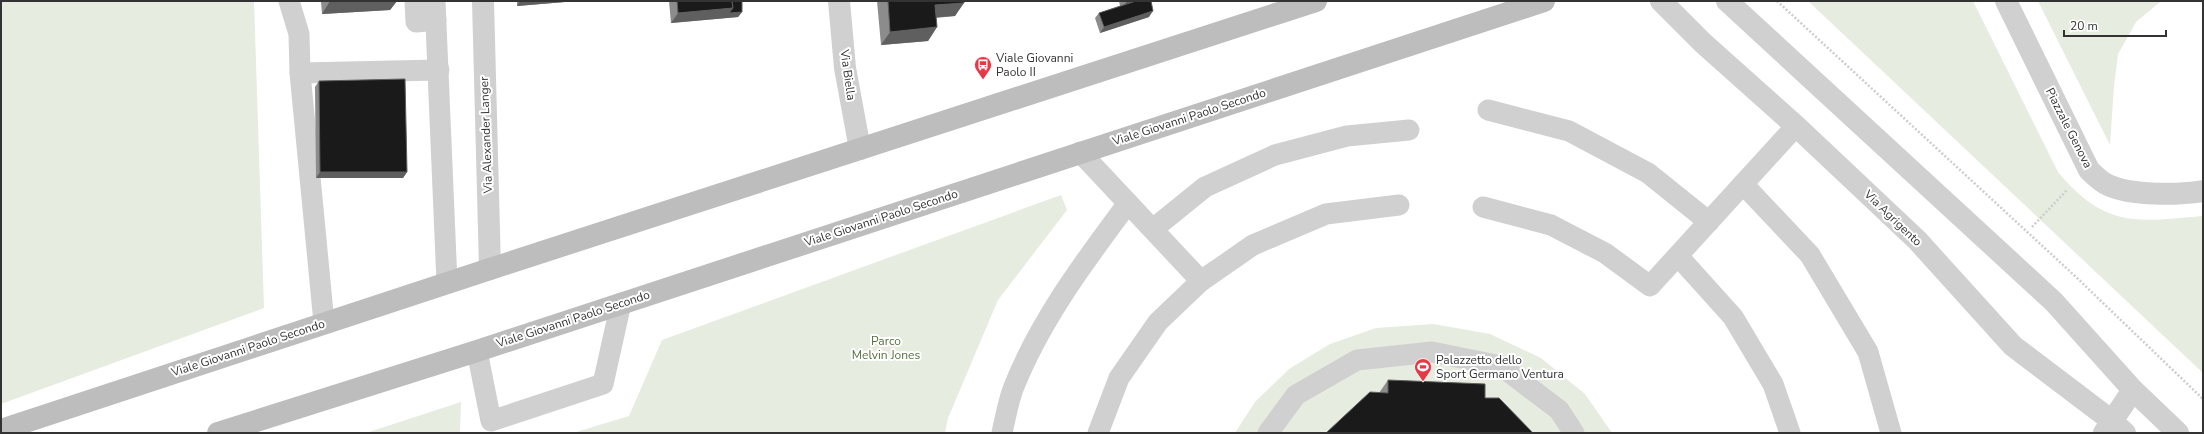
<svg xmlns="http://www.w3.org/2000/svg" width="2204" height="434" viewBox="0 0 2204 434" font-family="'Nunito Sans',sans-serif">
	<rect width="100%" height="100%" fill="#fff"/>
	<!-- green -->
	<g fill="#e6ecdf">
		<path d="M1 1H254L264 308 1 404Z"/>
		<path d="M1808 1H1973L2058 172C2105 228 2135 222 2203 216V373Z"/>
		<path d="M2038 1H2161L2136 22 2118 54 2114 86 2110 145Z"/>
		<path d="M1061 195 1067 210 998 300 948 418 945 433H573L629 416 662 340Z"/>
		<path d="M1433 324 1490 334 1541 358 1585 394 1612 433H1235L1255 402 1289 369 1330 344 1376 328Z"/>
		<path d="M461 402 460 433H366Z"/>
	</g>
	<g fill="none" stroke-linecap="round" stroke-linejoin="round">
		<!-- path -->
		<g stroke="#cdcdcd" stroke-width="2.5" stroke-dasharray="2 2" stroke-linecap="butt">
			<path d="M1777 1 2076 277 2203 399"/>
			<path d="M2032 227 2067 190"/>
		</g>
		<!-- service -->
		<g stroke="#d0d0d0" stroke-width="21">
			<path d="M289 1 299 34 300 73 324 323"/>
			<path d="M415 1 416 22 436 20"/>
			<path d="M435 1 447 283"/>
			<path d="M300 73 439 70"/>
			<path d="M1488 110 1569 131 1648 173 1709 222"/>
			<path d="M1080 152 1201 281"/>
			<path d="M1743 184 1810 255 1868 352 1891 433"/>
			<path d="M1483 207 1551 225 1605 253 1650 286 1796 126"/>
			<path d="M1153 229 1205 187 1275 155 1347 136 1409 130"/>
			<path d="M1678 256 1733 317 1773 384 1790 433"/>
			<path d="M477 351 491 421 603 384 621 303"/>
			<path d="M1002 433C1005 419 1008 403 1013 389 1040 320 1085 261 1128 203"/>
			<path d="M1098 433 1119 378 1158 322 1201 281 1253 245 1326 214 1399 205"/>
			<path d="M1268 433 1296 395 1357 360 1432 352 1501 366 1559 410 1574 433"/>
		</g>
		<!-- minor -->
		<g stroke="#d0d0d0" stroke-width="22">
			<path d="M483 1 490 269"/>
			<path d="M839 1 845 68 860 149"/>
			<path d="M1661 1 1703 43 1796 126 1917 240 2013 346 2112 421 2125 433"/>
			<path d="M1727 1 2054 302 2133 390 2178 433"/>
			<path d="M2006 1 2089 170C2094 175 2101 182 2108 185 2132 196 2178 195 2203 191"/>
			<path d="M2104 433 2133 390"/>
		</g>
		<!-- secondary -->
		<g stroke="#bdbdbd" stroke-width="22">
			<path d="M1 430 490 269 1316 1"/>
			<path d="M218 433 477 351 1544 1"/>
		</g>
	</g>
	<!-- wall -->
	<g fill="#8c8c8c">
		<path d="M321 1H397L390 10 322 14Z"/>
		<path d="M517 1H577L517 6Z"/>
		<path d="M669 1H742V12L738 17 671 23Z"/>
		<path d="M877 1H964L955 16 936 18 937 27 928 41 881 45Z"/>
		<path d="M1119 1H1151L1149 17 1100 33 1095 18 1099 13 1120 6Z"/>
		<path d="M319 81 407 172 403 178H316L315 87Z"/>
		<path d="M1388 380 1485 398 1379 393Z"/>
	</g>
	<!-- shaded-wall -->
	<g fill="#5f5f5f">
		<path d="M330 1H397L390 10 322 14Z"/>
		<path d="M520 1H577L517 6Z"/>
		<path d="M1127 1H1147L1121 10Z"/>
		<path d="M964 3 955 16 925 18 935 5Z"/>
		<path d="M733 8 742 12 738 17 671 23 678 13Z"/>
		<path d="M1153 11 1149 17 1100 33 1104 27Z"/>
		<path d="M937 27 928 41 881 45 890 32Z"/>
		<path d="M320 172H407L403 178H316Z"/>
	</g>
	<!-- building -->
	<g fill="#1a1a1a" stroke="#5f5f5f">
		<path d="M677 1H732L733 8 678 13Z"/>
		<path d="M732 1H742V12L729 13 733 8Z"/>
		<path d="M888 1H964V3L935 5 937 27 890 32Z"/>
		<path d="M1136 1H1151L1153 11 1104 27 1099 13Z"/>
		<path d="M405 79 407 172H320L319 81Z"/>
		<path d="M1388 380 1485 384V398H1499L1533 433H1326L1370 392 1388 393Z"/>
	</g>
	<!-- icons -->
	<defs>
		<symbol id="bus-pin" viewBox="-11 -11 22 30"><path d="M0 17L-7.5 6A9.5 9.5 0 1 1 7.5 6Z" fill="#e63946" stroke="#fff"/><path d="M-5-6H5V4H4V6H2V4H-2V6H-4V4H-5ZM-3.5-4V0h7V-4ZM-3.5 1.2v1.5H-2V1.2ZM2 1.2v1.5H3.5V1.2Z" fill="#fff"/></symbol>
		<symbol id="stadium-pin" viewBox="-11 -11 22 30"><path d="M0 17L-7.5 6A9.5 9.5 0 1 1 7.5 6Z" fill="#e63946" stroke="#fff"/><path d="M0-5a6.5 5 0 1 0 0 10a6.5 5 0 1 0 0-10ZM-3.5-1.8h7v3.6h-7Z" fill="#fff"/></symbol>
	</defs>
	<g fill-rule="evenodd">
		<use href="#bus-pin" x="973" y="55" width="20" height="27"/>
		<use href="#stadium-pin" x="1413" y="357" width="20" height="27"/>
	</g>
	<g text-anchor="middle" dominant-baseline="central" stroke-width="4" stroke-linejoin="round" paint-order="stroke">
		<!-- poi labels -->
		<g font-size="12" fill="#333" stroke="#fff" text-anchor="start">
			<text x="996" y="58">Viale Giovanni<tspan x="996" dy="14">Paolo II</tspan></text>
			<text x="1436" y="360">Palazzetto dello<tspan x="1436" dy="14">Sport Germano Ventura</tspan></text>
		</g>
		<!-- street labels -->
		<g font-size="12" fill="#333" stroke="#fff">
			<text transform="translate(848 75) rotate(82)">Via Biella</text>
			<text transform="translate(1189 117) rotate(-18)">Viale Giovanni Paolo Secondo</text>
			<text transform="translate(2069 128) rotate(63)">Piazzale Genova</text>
			<text transform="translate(486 135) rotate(-92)">Via Alexander Langer</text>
			<text transform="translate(881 218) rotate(-18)">Viale Giovanni Paolo Secondo</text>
			<text transform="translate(1893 218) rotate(44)">Via Agrigento</text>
			<text transform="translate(573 319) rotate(-18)">Viale Giovanni Paolo Secondo</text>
			<text transform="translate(248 348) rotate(-18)">Viale Giovanni Paolo Secondo</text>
		</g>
		<!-- park labels -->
		<g font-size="12" fill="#56703f" stroke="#fff">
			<text x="886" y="341">Parco<tspan x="886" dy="14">Melvin Jones</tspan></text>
		</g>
	</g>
	<!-- border -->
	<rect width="2204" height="434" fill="none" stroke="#333333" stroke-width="4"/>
	<!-- scale -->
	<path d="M2064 30v6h102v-6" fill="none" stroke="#333333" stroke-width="2"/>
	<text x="2070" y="30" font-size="12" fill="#333333" stroke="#ffffff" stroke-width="3" paint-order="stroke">20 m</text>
</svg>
